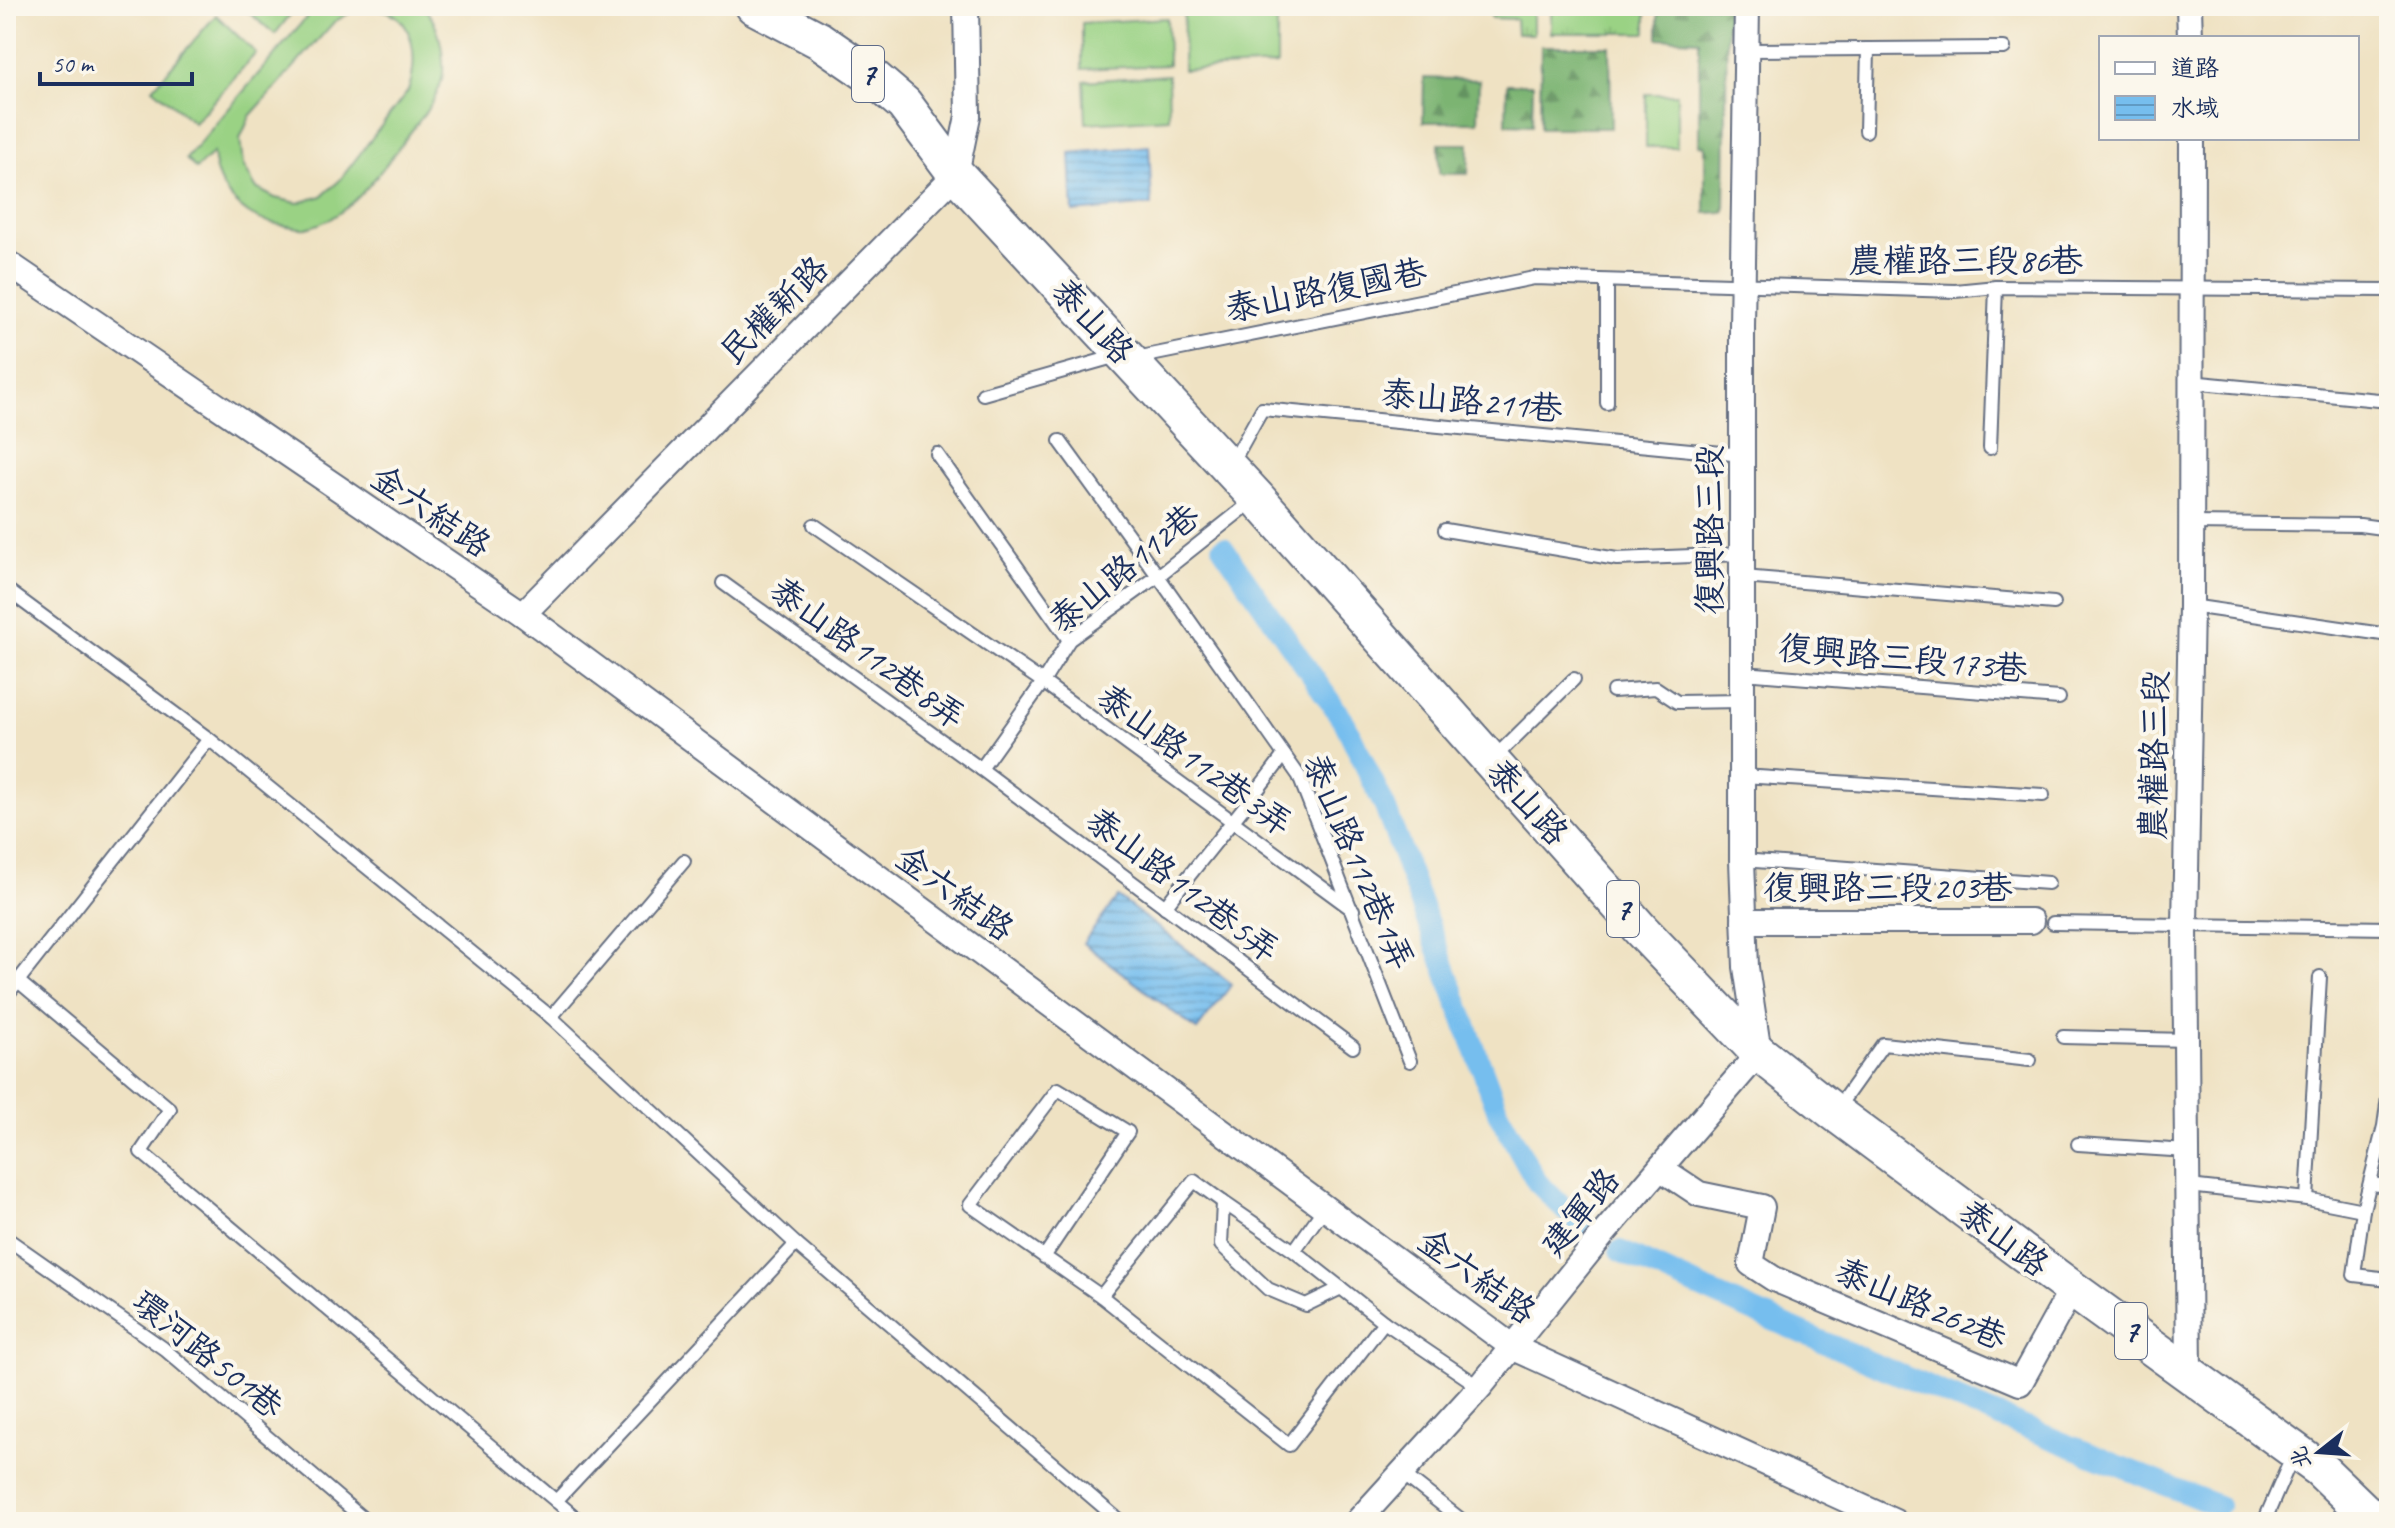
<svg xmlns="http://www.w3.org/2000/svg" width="2395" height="1528" viewBox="0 0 2395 1528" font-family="Caveat,'LXGW WenKai TC',sans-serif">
	<defs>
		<pattern id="grass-tufts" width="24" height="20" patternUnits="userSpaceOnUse" patternTransform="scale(2)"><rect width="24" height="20" fill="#9ad284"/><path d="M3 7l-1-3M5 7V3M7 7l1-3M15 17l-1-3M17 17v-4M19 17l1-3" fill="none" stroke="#7dab6f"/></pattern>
		<pattern id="forest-firs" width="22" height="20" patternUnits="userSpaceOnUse" patternTransform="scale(2)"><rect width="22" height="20" fill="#7bb472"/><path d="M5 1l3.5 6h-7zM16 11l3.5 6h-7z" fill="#649361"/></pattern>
		<pattern id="water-rules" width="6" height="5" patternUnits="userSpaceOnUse" patternTransform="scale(2)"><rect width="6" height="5" fill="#76beee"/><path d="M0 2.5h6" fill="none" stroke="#609bc4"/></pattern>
	</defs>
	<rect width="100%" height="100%" fill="#fbf7ec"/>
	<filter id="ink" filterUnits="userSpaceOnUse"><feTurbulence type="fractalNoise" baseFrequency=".0125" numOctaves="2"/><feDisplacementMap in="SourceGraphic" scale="16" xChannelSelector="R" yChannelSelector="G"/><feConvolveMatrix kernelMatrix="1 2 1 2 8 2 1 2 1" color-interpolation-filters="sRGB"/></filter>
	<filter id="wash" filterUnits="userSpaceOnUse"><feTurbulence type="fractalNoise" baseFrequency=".006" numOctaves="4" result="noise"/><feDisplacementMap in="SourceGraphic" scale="32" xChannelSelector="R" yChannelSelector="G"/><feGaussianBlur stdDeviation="1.8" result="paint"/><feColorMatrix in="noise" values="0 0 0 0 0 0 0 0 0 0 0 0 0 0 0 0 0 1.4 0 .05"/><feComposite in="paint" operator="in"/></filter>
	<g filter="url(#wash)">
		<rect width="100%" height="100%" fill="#efe2c3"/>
		<!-- grass -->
		<g fill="url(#grass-tufts)" stroke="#5a8071" stroke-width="2">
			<path d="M1490 6H1533V34H1517L1516 19 1491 18Z"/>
			<rect x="1551" y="6" width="95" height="27"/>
		</g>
		<!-- forest -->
		<g fill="url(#forest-firs)" stroke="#4b7268" stroke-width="2">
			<path d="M1658 6H1727L1725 212 1705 213V146L1699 145V40L1658 38Z"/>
			<path d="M1541 46H1610L1611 128H1540Z"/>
			<path d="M1424 78 1479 80 1478 122H1423Z"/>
			<path d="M1507 84H1533L1532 125 1506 124Z"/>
			<path d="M1439 144H1469L1468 174H1439Z"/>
		</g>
		<!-- pitch -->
		<g fill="#9ad284" stroke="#5a8071" stroke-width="2" fill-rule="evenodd">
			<path d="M241 6H297L275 34Z"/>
			<path d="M316 6H421C439 19 444 52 443 73 440 99 418 121 404 141 377 175 351 218 306 228 299 229 289 226 282 225 270 223 258 220 248 213 226 197 215 180 213 153L196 169 186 159ZM357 9C365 9 375 8 383 10 417 19 418 65 408 91L339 181 322 196 298 203 275 198 256 188 243 165 240 139 250 116 334 22Z"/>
			<path d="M1184 6H1277V65L1183 70Z"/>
			<path d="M216 15 256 53 194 123 153 88Z"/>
			<path d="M1167 18 1168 65 1082 69V23Z"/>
			<path d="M1168 75 1169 118 1086 123 1084 81Z"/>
			<rect x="1646" y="94" width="31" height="53"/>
		</g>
		<!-- water -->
		<g fill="url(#water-rules)" stroke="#4876a6" stroke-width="2">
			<path d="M1149 146 1152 205 1073 212 1070 153Z"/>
			<path d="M1118 897 1232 984 1197 1030 1083 943Z"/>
		</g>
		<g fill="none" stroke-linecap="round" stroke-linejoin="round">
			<!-- stream -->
			<path stroke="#76beee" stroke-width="6" d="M6 82 8 84"/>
			<!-- canal -->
			<g stroke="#76beee" stroke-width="22">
				<path d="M1223 548 1345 723 1385 807 1499 1114 1537 1182 1585 1229"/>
				<path d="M1620 1251C1816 1342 2017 1425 2218 1506"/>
			</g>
		</g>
	</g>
	<g filter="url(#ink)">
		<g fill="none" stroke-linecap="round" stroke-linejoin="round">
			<defs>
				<g id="service">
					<path d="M1746 50 2004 48"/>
					<path d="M1866 131 1868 49"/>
					<path d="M1607 282V403"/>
					<path d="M1136 358 1534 278 1955 291 1996 287 2389 290"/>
					<path d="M2190 382 2389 401"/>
					<path d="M983 394 1117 356"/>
					<path d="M1060 441 1158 576 1299 776 1410 1061"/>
					<path d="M1990 448 1996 287"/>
					<path d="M937 454 1069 640"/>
					<path d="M1231 465 1262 409 1743 455"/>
					<path d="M2191 523 2360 525 2389 529"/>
					<path d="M814 525 1043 682 1353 910"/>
					<path d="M1445 530 1617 559 1742 554"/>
					<path d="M1743 577 2054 603"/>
					<path d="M723 583 981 769 1353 1047"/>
					<path d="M6 589 209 739 551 1017 684 861"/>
					<path d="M2191 606 2389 635"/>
					<path d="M1743 673 2059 698"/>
					<path d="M1613 691 1656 688 1677 702 1743 701"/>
					<path d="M209 739 18 981 170 1109 141 1152 581 1522"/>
					<path d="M1494 758 1574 679"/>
					<path d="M981 769 1043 682 1069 640 1158 576 1254 500"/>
					<path d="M1743 776 2043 795"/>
					<path d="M1742 860 2048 883"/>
					<path d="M1165 907C1204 855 1246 807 1284 755"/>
					<path d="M2053 923 2389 928"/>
					<path d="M6 996 18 981"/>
					<path d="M551 1017 796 1244 1121 1522"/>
					<path d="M2063 1037 2187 1040"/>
					<path d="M1836 1110 1883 1044 2030 1060"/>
					<path d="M2078 1144 2188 1151"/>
					<path d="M2370 1184 2389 1186"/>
					<path d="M2189 1186 2307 1199 2363 1210 2384 1126 2389 1089"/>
					<path d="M2307 1199 2320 977"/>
					<path d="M1223 1202 1194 1181 1101 1296 1289 1445 1384 1322 1341 1288"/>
					<path d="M2363 1210 2354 1275 2389 1279"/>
					<path d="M6 1238 163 1348 367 1522"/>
					<path d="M1294 1251 1341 1288 1306 1305 1268 1289 1221 1245 1223 1202 1294 1251 1325 1207"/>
					<path d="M1044 1257 1128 1132 1058 1089 970 1205 1101 1296"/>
					<path d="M1384 1322 1480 1387"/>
					<path d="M1403 1474 1464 1522"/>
					<path d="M556 1501 796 1244"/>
					<path d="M2264 1522 2293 1455"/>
				</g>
				<g id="minor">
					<path d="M2189 6 2190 38"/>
					<path d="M6 262 523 614 1514 1348 1895 1522"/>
					<path d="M523 614 956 174 968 116 966 6"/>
					<path d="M1744 921H2031"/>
					<path d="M1660 1168 1699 1194 1762 1207 1751 1264 1774 1279 2020 1383 2072 1289"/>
					<path d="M2189 1374 2185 926 2191 606 2192 138"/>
					<path d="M1357 1522 1480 1387 1604 1233 1759 1053 1746 967 1742 860V327L1747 6"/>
				</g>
				<path id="primary" d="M754 6 819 40 870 75 904 104 956 174 1257 498 1642 931 1759 1053 1834 1112 2072 1289 2320 1469 2375 1522"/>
			</defs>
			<!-- service casing -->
			<use href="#service" stroke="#656e81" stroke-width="16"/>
			<!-- minor casing -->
			<use href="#minor" stroke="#656e81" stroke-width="28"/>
			<!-- primary casing -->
			<use href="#primary" stroke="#656e81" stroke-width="40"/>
			<!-- service -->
			<use href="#service" stroke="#fff" stroke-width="12"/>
			<!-- minor -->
			<use href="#minor" stroke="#fff" stroke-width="24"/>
			<!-- primary -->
			<use href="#primary" stroke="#fff" stroke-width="36"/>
		</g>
	</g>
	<g text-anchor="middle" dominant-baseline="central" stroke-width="8" stroke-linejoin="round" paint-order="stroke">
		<!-- shield labels -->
		<g fill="#fbf7ec" stroke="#5e6b89" stroke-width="2">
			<rect x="852" y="46" width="32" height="56" rx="6"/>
			<rect x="1607" y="881" width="32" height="56" rx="6"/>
			<rect x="2115" y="1303" width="32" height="56" rx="6"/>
		</g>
		<g font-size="32" font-weight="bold" fill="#1b2f5e">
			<text x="868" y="74">7</text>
			<text x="1623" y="909">7</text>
			<text x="2131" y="1331">7</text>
		</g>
		<!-- street labels -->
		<g font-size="34" fill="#1b2f5e" stroke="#fbf7ec">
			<text x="1966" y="260">農權路三段86巷</text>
			<text transform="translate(1326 290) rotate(-11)">泰山路復國巷</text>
			<text transform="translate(774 310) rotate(-45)">民權新路</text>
			<text transform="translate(1093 321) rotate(47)">泰山路</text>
			<text transform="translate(1472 401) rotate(5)">泰山路211巷</text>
			<text transform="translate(431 511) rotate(34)">金六結路</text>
			<text transform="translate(1709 530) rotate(-90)">復興路三段</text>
			<text transform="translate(1124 568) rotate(-39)">泰山路112巷</text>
			<text transform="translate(868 653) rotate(36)">泰山路112巷8弄</text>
			<text transform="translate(1903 658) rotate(5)">復興路三段173巷</text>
			<text transform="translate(2154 755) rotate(-89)">農權路三段</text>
			<text transform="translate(1195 760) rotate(36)">泰山路112巷3弄</text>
			<text transform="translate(1528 802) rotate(48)">泰山路</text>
			<text transform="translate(1359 862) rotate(67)">泰山路112巷1弄</text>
			<text transform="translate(1183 885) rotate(37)">泰山路112巷5弄</text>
			<text x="1888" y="887">復興路三段203巷</text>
			<text transform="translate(955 893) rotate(36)">金六結路</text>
			<text transform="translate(1580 1212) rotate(-51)">建軍路</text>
			<text transform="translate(2004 1238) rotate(37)">泰山路</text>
			<text transform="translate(1477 1276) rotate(36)">金六結路</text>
			<text transform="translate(1921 1304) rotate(23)">泰山路262巷</text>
			<text transform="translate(208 1354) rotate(39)">環河路501巷</text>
		</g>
	</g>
	<!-- margin -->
	<rect width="2395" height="1528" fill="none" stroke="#fbf7ec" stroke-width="32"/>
	<!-- legend -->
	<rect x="2099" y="36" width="260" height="104" fill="#fbf7ec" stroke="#a1a7b3" stroke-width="2"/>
	<rect x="2115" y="62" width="40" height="12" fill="#ffffff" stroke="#a1a7b3" stroke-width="2"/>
	<text x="2171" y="76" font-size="24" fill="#1b2f5e">道路</text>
	<rect x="2115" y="96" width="40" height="24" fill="url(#water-rules)" stroke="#a1a7b3" stroke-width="2"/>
	<text x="2171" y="116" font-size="24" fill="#1b2f5e">水域</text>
	<!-- north arrow -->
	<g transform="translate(2319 1452) rotate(253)" stroke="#fbf7ec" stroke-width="6" paint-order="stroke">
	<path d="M0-6L14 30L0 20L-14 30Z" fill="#1b2f5e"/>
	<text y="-12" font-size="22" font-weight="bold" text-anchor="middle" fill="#1b2f5e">北</text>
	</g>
	<!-- scale -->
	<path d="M40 72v12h152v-12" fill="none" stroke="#1b2f5e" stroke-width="4"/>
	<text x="52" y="72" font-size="24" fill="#1b2f5e" stroke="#fbf7ec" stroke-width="6" paint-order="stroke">50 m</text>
</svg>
